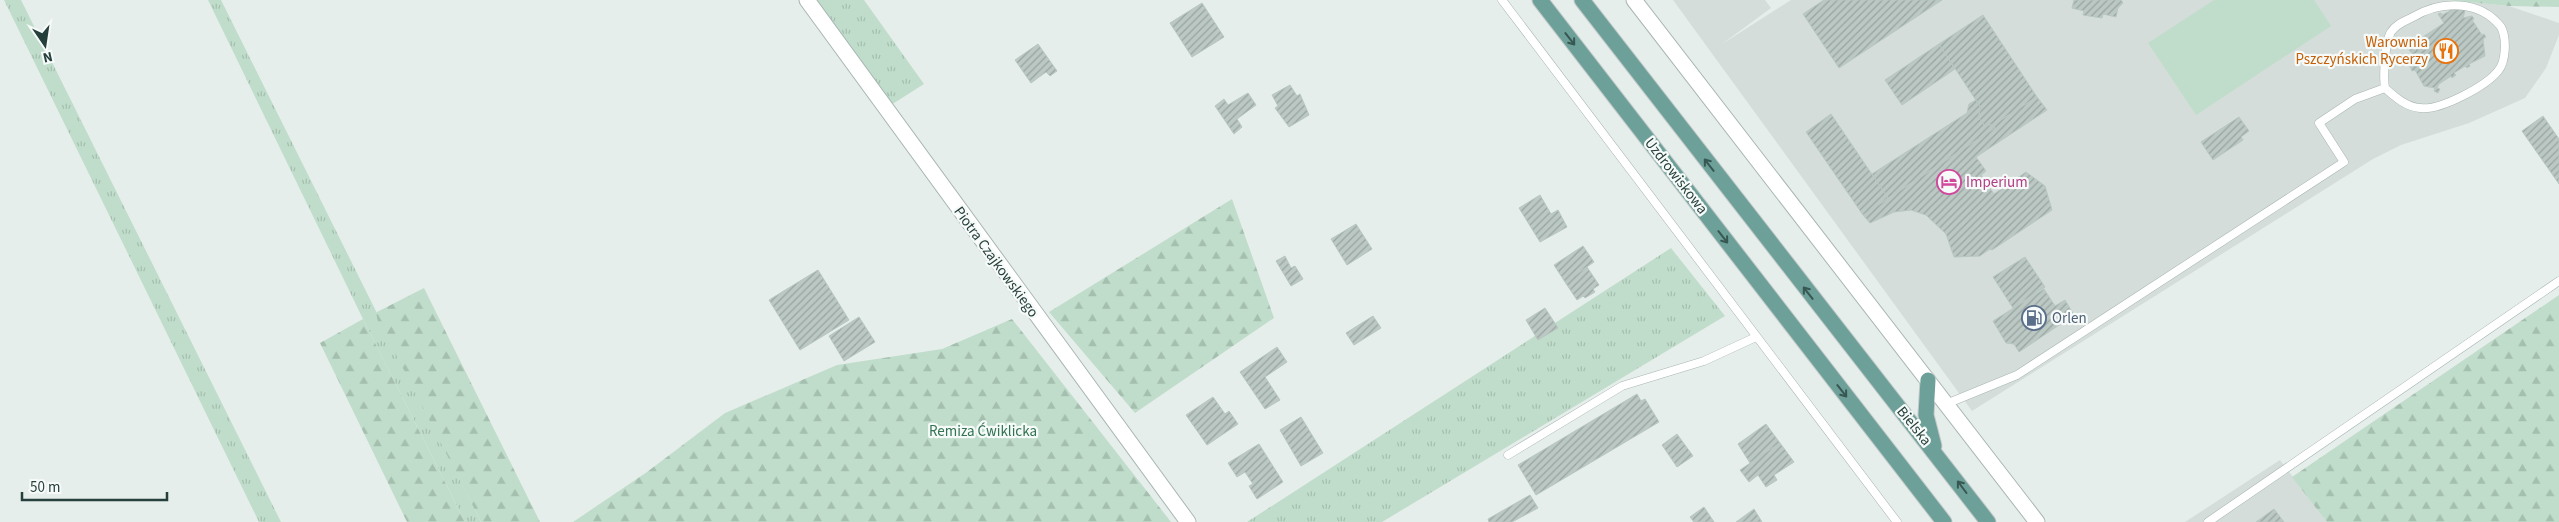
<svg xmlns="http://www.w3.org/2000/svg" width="2559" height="522" viewBox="0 0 2559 522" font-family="'Source Sans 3',sans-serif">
	<defs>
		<pattern id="grass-tufts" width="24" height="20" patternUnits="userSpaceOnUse" patternTransform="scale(1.25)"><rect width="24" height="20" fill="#c0ddcb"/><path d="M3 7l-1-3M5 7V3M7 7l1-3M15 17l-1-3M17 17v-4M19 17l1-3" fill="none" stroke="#a5bfaf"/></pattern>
		<pattern id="forest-firs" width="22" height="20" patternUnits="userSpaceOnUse" patternTransform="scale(1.25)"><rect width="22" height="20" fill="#c0ddcb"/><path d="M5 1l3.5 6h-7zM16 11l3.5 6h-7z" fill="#a5bfaf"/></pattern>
		<pattern id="building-hatch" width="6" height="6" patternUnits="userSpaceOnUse" patternTransform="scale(1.25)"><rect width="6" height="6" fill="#bbc8c4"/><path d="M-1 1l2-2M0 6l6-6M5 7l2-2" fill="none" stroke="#98a4a0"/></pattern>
	</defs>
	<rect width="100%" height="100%" fill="#e6eeeb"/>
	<!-- built -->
	<g fill="#d4ddda">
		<path d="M1673 0H1765L1771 8 1722 44 1791 0H2448L2509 6 2559 23V35L2546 68 2525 98 2469 123 2401 145 2373 159 1972 411Z"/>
		<path d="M2280 460 2327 522H2185Z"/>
	</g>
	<!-- grass -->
	<g fill="url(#grass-tufts)">
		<path d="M4 0H21L281 522H259Z"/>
		<path d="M208 0H221L481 522H465L363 319Z"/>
		<path d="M815 0H864L924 84 891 105Z"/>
		<path d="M1671 248 1725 316 1382 522H1247Z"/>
	</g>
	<!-- forest -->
	<g fill="url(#forest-firs)">
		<path d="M2448 0H2559V7L2509 6Z"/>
		<path d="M1232 199 1274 318 1135 413 1049 312Z"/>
		<path d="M424 288 540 522H481L375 313Z"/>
		<path d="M2559 295V522H2327L2292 477Z"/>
		<path d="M363 319 465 522H407L320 343Z"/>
		<path d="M1012 319 1171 522H573L647 472 725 413 837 365 942 349Z"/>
	</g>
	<!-- pitch -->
	<path fill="#c0ddcb" d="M2214 0H2314L2331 26 2196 115 2148 43Z"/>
	<!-- building -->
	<g fill="url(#building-hatch)" stroke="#b8c7c2">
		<path d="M1824 0H1942L1839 68 1803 14Z"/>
		<path d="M2074 0H2121L2123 3 2118 8 2116 17 2103 14 2102 18 2083 15 2084 11 2072 8Z"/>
		<path d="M1202 3 1224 37 1192 57 1170 23Z"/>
		<path d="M2456 7V10L2466 7 2463 18 2472 16 2474 19 2472 20 2482 35 2484 34 2486 37 2483 39 2485 56 2469 64 2470 66 2467 68 2465 66 2454 73 2456 75 2452 78 2451 76 2439 84 2437 88 2440 89 2438 93 2434 91 2435 88 2424 86 2415 70 2412 71 2408 62 2406 63 2404 60 2414 56 2409 50 2416 43 2414 42 2416 39H2420L2444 23 2438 14 2441 13 2442 15 2450 11 2449 8Z"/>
		<path d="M1983 15 2037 97 1993 125H1984L1978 117 1981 108 1939 44Z"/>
		<path d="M1038 44 1057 71 1050 76 1046 72 1031 83 1015 60Z"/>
		<path d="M1939 44 1955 69 1902 105 1885 80Z"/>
		<path d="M1290 85 1297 96 1300 94 1309 115 1289 127 1275 108 1278 106 1272 95Z"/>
		<path d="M1248 93 1256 105 1237 119 1242 127 1234 134 1215 106 1224 99 1228 105Z"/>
		<path d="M2037 97 2047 110 1976 157 1986 171 1981 175 1994 194 2026 172 2045 186 2052 210 1992 250 1990 249 1980 256 1954 257 1946 234 1926 215 1911 210 1894 212 1870 223 1863 215 1995 128 1993 125Z"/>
		<path d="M1976 100 1981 108 1978 117 1984 125H1993L1995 128 1888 198 1872 174 1967 113 1969 104Z"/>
		<path d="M1831 114 1888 198 1863 215 1806 132Z"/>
		<path d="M2543 116 2559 139V184L2522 131Z"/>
		<path d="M2239 117 2249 131 2241 137 2243 140 2213 160 2201 142Z"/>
		<path d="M1540 195 1551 214 1558 210 1567 227 1540 242 1519 208Z"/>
		<path d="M1356 224 1372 249 1347 265 1331 239Z"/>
		<path d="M1583 246 1594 262 1565 282 1554 265Z"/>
		<path d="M1285 256 1291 268 1295 266 1303 279 1291 286 1276 261Z"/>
		<path d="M2025 257 2045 287 2013 308 1993 277Z"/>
		<path d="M1587 267 1599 285 1593 289 1595 292 1585 298 1583 296 1577 300 1565 282Z"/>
		<path d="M818 270 849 320 800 350 769 300Z"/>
		<path d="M2044 289 2055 306 2065 300 2074 315 2019 352 2014 344 2006 343 1993 321Z"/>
		<path d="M1545 308 1558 328 1538 340 1526 320Z"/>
		<path d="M1373 316 1381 328 1354 345 1346 333Z"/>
		<path d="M859 317 875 342 844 361 829 336Z"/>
		<path d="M1277 347 1287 362 1265 377 1280 400 1265 409 1240 372Z"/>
		<path d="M1637 394 1641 401 1645 399 1659 422 1536 495 1518 465Z"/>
		<path d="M1213 397 1225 414 1229 411 1238 424 1207 445 1186 415Z"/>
		<path d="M1301 417 1323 453 1301 466 1280 430Z"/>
		<path d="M1766 424 1780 443 1750 463 1738 444Z"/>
		<path d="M1677 434 1693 456 1677 467 1662 445Z"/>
		<path d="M1780 443 1794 462 1774 475 1777 480 1766 487 1758 475 1749 482 1740 470Z"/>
		<path d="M1259 444 1283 482 1257 499 1249 486 1253 484 1245 472 1237 477 1228 463Z"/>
		<path d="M1530 495 1538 508 1512 522H1489L1488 519Z"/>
		<path d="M1704 507 1714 522H1694L1690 517Z"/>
		<path d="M1754 509 1762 522H1736Z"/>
		<path d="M2274 509 2284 522H2256Z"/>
	</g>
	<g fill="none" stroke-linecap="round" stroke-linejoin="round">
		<defs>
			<g id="lane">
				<path d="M1502 0 1897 522"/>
				<path d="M1946 404 2017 375 2344 162 2319 123 2355 99 2385 88C2395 97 2406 107 2420 108 2440 111 2486 86 2498 71 2506 62 2507 38 2501 27 2480 0 2442 0 2413 17 2405 21 2396 24 2391 32 2385 41 2383 76 2385 88"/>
				<path d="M1508 455 1622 386 1704 361 1756 337"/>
				<path d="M2208 522 2559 281"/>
			</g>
			<g id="street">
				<path d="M807 0 1188 522"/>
				<path d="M1634 0 2037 522"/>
			</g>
			<g id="primary">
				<path d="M1540 0 1944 522"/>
				<path d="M1582 0 1988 522"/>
				<path d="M1928 380 1926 415 1934 446"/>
			</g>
		</defs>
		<!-- lane casing -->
		<use href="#lane" stroke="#a8b6b3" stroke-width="9"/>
		<!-- street casing -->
		<use href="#street" stroke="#a8b6b3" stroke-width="17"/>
		<!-- primary casing -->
		<use href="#primary" stroke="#c2c9c8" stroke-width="17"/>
		<!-- lane -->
		<use href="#lane" stroke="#fff" stroke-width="8"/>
		<!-- street -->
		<use href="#street" stroke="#fff" stroke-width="15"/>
		<!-- primary -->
		<use href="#primary" stroke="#6da099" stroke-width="15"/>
	</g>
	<!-- one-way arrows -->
	<defs><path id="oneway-shaft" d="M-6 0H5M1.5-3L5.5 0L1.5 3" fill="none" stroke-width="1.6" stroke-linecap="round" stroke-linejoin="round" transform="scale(1.25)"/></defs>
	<g stroke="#375752">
		<use href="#oneway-shaft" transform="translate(1570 39) rotate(52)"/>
		<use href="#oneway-shaft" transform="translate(1709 165) rotate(-128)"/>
		<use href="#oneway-shaft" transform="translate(1723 237) rotate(52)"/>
		<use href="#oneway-shaft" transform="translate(1808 293) rotate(-128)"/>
		<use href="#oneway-shaft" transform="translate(1842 391) rotate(52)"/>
		<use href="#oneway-shaft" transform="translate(1962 487) rotate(-127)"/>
	</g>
	<!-- icons -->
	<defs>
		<symbol id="restaurant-ring" viewBox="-11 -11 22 22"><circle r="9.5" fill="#f6faf9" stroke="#e8710a" stroke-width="1.5"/><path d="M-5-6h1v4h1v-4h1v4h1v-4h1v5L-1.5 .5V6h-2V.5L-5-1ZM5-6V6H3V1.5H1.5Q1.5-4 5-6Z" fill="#e8710a"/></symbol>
		<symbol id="hotel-ring" viewBox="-11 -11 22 22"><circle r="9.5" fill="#f6faf9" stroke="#d1479c" stroke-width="1.5"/><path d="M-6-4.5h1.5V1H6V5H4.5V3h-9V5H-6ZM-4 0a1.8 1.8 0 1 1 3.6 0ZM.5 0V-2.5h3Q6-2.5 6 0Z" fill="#d1479c"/></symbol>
		<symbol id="fuel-ring" viewBox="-11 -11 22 22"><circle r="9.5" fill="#f6faf9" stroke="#5c6f8a" stroke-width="1.5"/><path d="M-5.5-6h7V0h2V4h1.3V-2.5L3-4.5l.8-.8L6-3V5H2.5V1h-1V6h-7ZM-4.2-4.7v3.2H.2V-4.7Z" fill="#5c6f8a"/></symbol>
	</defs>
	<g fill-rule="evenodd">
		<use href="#restaurant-ring" x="2432" y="37" width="28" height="28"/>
		<use href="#hotel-ring" x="1935" y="168" width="28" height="28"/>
		<use href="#fuel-ring" x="2020" y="304" width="28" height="28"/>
	</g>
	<g text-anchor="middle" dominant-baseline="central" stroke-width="4.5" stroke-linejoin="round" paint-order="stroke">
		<!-- food labels -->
		<g font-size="15" fill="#c56008" stroke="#f6faf9" text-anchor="end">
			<text x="2428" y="42">Warownia<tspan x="2428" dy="17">Pszczyńskich Rycerzy</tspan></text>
		</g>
		<!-- street labels -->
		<g font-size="15" fill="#253f3b" stroke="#f6faf9">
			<text transform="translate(1676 176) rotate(52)">Uzdrowiskowa</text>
			<text transform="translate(996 262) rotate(54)">Piotra Czajkowskiego</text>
			<text transform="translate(1914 426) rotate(51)">Bielska</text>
		</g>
		<!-- hotel labels -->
		<g font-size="15" fill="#b23c85" stroke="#f6faf9" text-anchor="start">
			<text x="1966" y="182">Imperium</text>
		</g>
		<!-- service labels -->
		<g font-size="15" fill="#4e5e75" stroke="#f6faf9" text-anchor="start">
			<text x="2052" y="318">Orlen</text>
		</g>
		<!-- park labels -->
		<g font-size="15" fill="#327352" stroke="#f6faf9">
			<text x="983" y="431">Remiza Ćwiklicka</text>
		</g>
	</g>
	<!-- north arrow -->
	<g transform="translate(45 45) rotate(167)" stroke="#f6faf9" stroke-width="4" paint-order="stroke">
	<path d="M0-4L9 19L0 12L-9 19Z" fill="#253f3b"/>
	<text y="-8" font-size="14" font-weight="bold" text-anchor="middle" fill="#253f3b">N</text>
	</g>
	<!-- scale -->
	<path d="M22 492v8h145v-8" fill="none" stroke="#253f3b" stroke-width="2.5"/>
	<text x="30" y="492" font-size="15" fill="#253f3b" stroke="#f6faf9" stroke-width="4" paint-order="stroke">50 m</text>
</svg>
